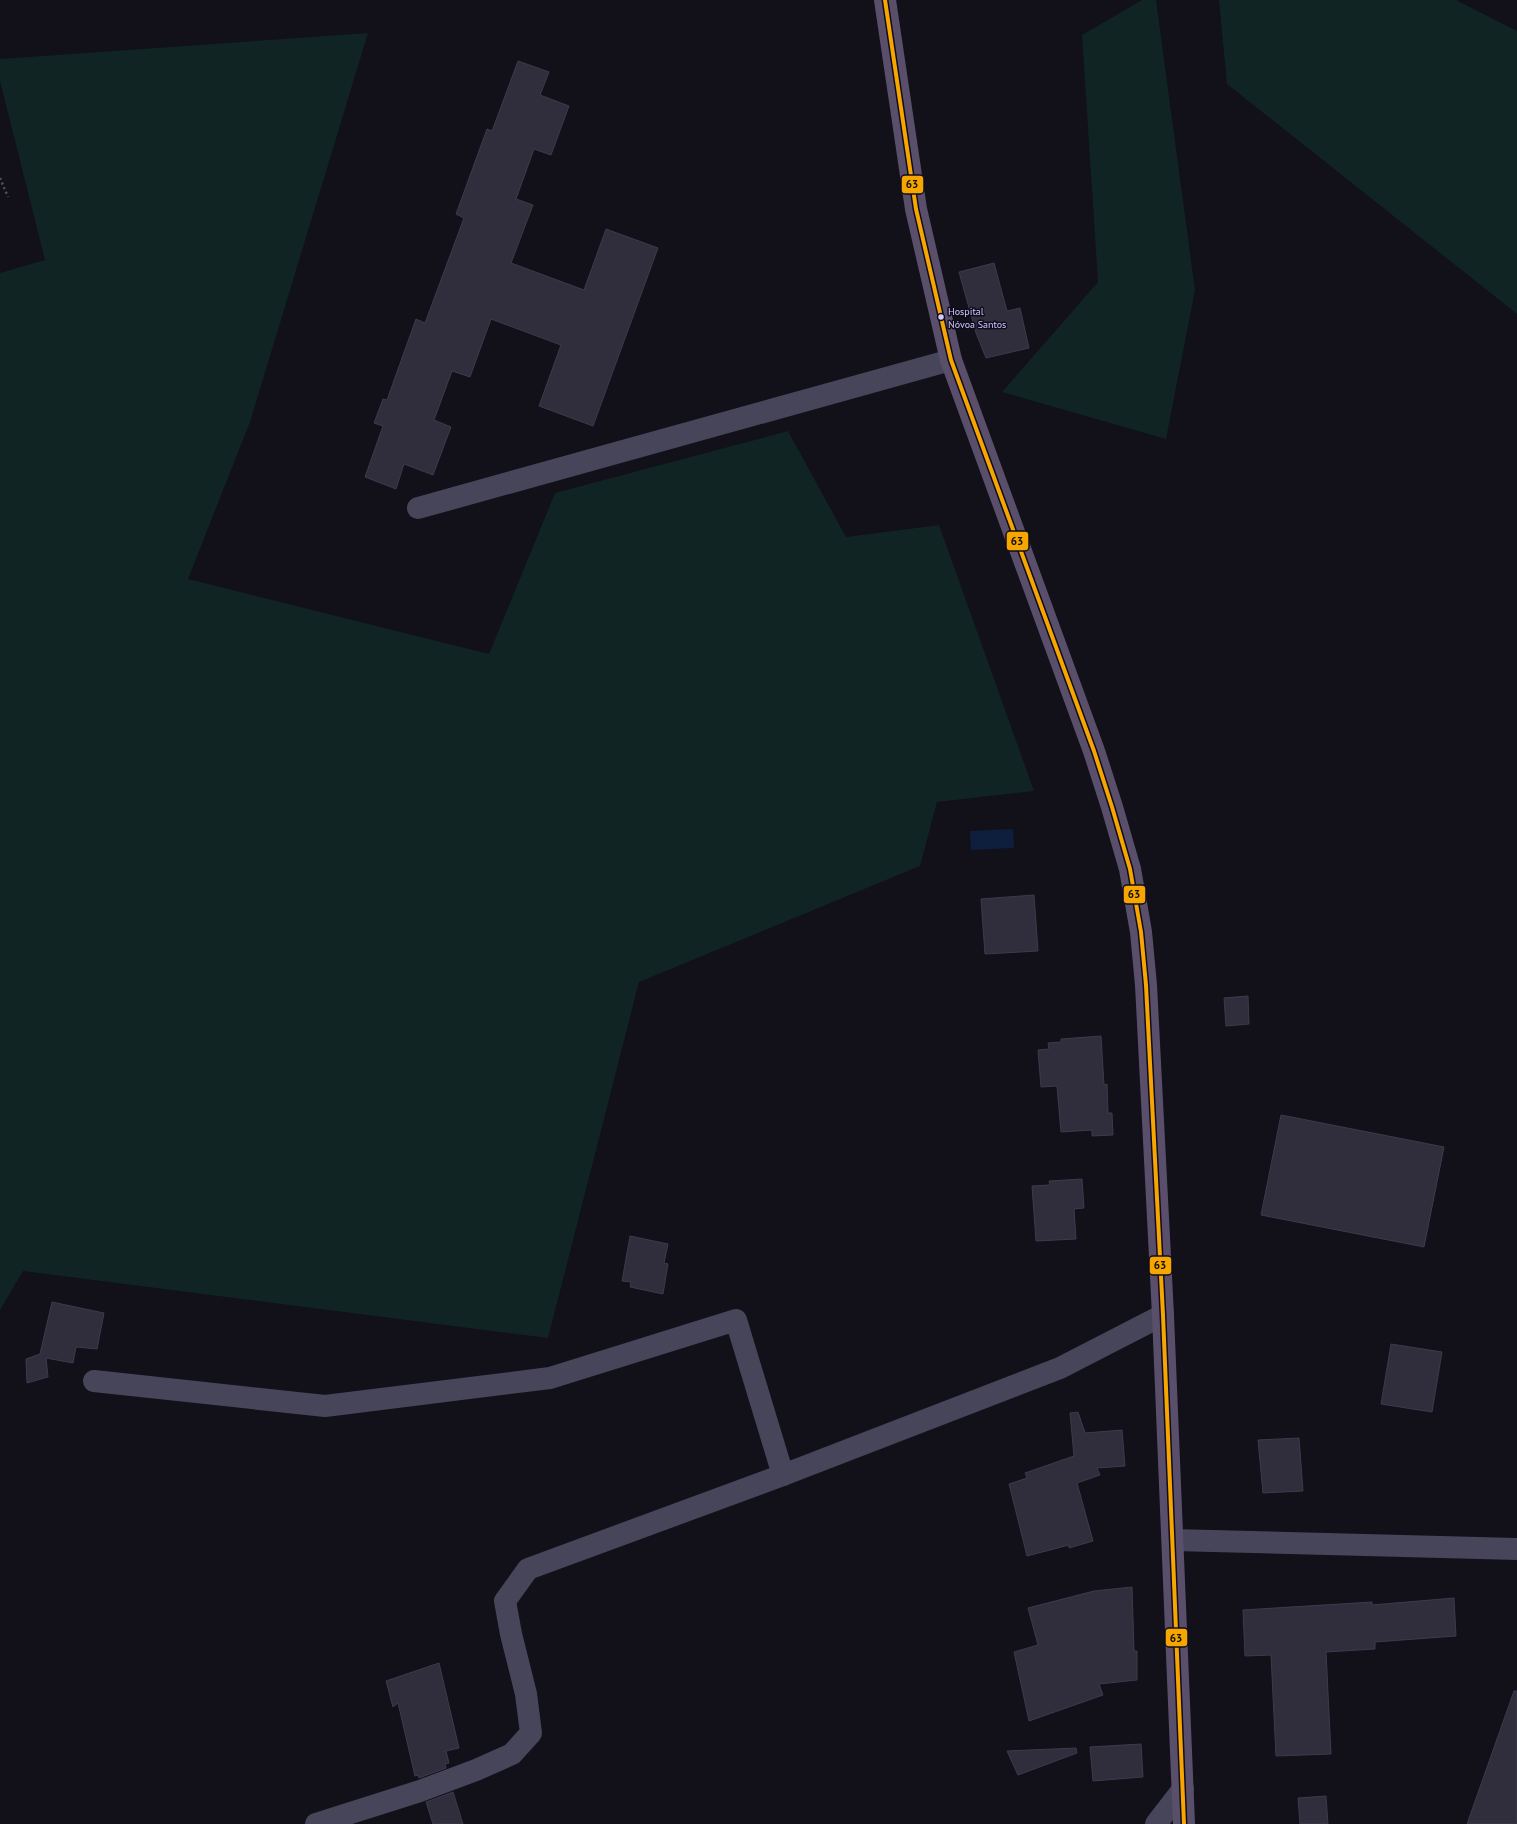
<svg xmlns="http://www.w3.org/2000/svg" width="1517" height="1824" viewBox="0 0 1517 1824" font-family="'PT Sans',sans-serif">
	<rect width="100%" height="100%" fill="#121019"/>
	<!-- green -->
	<g fill="#102424">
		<path d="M1142 0H1156L1195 290 1166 439 1002 392 1098 282 1082 35Z"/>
		<path d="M1219 0H1456L1517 31V314L1227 84Z"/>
		<path d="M368 33 250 422 188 579 489 654 555 493 788 431 846 537 939 525 1034 791 937 802 920 866 639 982 548 1338 23 1271 0 1310V273L45 260 0 81V59Z"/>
	</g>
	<!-- water -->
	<path fill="#0d1f3c" d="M1013 829 1014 848 971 850 970 831Z"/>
	<!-- building -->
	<g fill="#302e3c" stroke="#3e3a4d">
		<path d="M518 61 549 72 540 95 569 106 551 155 534 149 516 199 533 205 511 263 584 290 606 229 658 248 593 426 539 406 561 345 491 319 470 377 452 371 434 420 451 427 433 475 404 464 396 489 365 477 383 426 374 423 383 399 387 400 416 319 425 323 464 218 456 214 487 129 492 131Z"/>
		<path d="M994 263 1007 311 1020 308 1029 348 986 358 976 333 959 272Z"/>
		<path d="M1034 895 1038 951 985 954 981 899Z"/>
		<path d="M1248 996 1249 1024 1226 1026 1224 998Z"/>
		<path d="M1101 1036 1104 1085 1107 1084 1108 1113H1112L1113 1135 1092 1136V1130L1061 1132 1057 1086 1041 1087 1038 1050 1049 1049 1048 1043 1061 1042V1039Z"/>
		<path d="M1281 1115 1444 1147 1424 1247 1261 1215Z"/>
		<path d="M1082 1179 1084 1208 1074 1209 1076 1239 1036 1241 1032 1186 1050 1185 1049 1181Z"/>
		<path d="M630 1236 668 1244 664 1263 668 1264 663 1294 630 1287 631 1282 622 1281Z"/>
		<path d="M52 1302 104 1313 97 1349 76 1347 73 1363 46 1358 48 1377 27 1383 26 1359 40 1354Z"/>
		<path d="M1391 1344 1442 1352 1432 1412 1381 1404Z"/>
		<path d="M1078 1412 1085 1433 1122 1430 1125 1466 1097 1468 1100 1475 1077 1483 1093 1541 1069 1548V1545L1027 1556 1009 1484 1027 1478 1025 1473 1074 1456 1070 1413Z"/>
		<path d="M1299 1438 1303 1491 1263 1493 1258 1440Z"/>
		<path d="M1132 1587 1134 1651H1137V1680L1099 1684 1103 1695 1029 1721 1014 1652 1038 1645 1028 1608 1094 1591Z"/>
		<path d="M1454 1598 1456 1636 1375 1642V1649L1326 1652 1331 1754 1276 1756 1271 1655 1245 1656 1243 1610 1372 1602V1605Z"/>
		<path d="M439 1663 459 1748 446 1751 449 1763 445 1764 446 1768 419 1778 418 1775 415 1776 398 1703 393 1707 386 1681Z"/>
		<path d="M1514 1691H1517V1824H1467Z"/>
		<path d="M1141 1744 1143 1777 1093 1781 1090 1747Z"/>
		<path d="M1076 1748 1077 1753 1018 1775 1007 1751Z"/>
		<path d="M453 1792 463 1824H433L426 1802Z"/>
		<path d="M1326 1796 1328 1824H1300L1298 1798Z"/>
	</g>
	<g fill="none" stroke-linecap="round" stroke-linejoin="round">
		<!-- path -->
		<path stroke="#495763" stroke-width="2.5" stroke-dasharray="2 3" stroke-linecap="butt" d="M0 178 8 197"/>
		<!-- minor -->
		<g stroke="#47455a" stroke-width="22">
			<path d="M418 508 951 360"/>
			<path d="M94 1381 325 1406 550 1378 736 1320 783 1475"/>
			<path d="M1173 1540 1517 1549"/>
			<path d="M316 1824 420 1791 476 1770 512 1754 531 1733 526 1694 511 1634 505 1601 528 1569 783 1475 1060 1368 1163 1315"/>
			<path d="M1156 1824 1183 1789"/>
		</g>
		<!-- major -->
		<path stroke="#5a4f6b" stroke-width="22" d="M885 0 916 209 951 360 1094 751 1112 807 1130 869 1141 932 1146 985 1163 1315 1184 1824"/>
		<defs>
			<path id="bus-1" d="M885 0 916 209 951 360 1094 751 1112 807 1130 869 1141 932 1146 985 1163 1315 1184 1824"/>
		</defs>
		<!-- bus-1 casing -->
		<use href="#bus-1" stroke="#100c1d" stroke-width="7"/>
		<!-- bus-1 -->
		<use href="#bus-1" stroke="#f7a600" stroke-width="4"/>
	</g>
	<!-- markers -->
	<circle fill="#d1cbfd" stroke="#100c1d" stroke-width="1.5" cx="941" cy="317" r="3.5"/>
	<g text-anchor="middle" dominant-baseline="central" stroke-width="3" stroke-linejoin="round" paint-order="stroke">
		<!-- bus labels -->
		<g font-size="10" fill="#d1cbfd" stroke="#100c1d" text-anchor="start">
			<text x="948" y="311">Hospital<tspan x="948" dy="13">Nóvoa Santos</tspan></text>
		</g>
	</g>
	<g stroke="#100c1d" stroke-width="1.5">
		<rect x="901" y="175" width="23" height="19" rx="4" fill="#f7a600"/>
		<rect x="1006" y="531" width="23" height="20" rx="4" fill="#f7a600"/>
		<rect x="1123" y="885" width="23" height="19" rx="4" fill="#f7a600"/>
		<rect x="1149" y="1256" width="23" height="19" rx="4" fill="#f7a600"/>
		<rect x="1165" y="1628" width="23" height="19" rx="4" fill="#f7a600"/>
	</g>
	<g font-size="11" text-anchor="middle" font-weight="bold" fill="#111">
		<text x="912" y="188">63</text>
		<text x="1017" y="545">63</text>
		<text x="1134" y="898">63</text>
		<text x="1160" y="1269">63</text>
		<text x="1176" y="1642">63</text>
	</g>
</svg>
